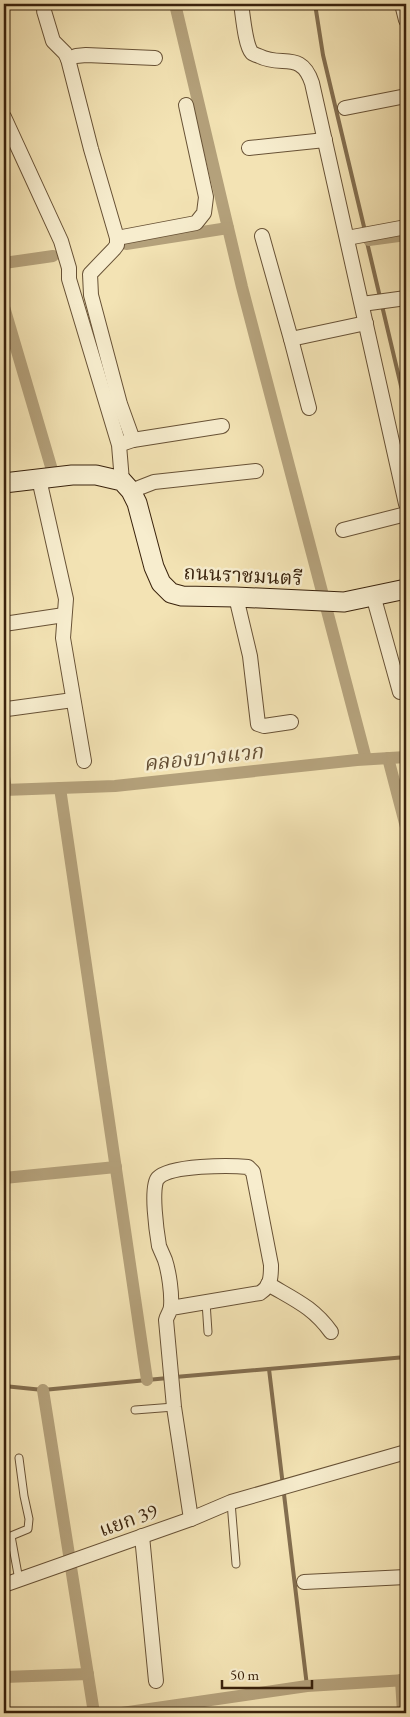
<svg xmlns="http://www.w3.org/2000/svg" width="410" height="1717" viewBox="0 0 410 1717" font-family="'EB Garamond','Noto Serif Thai',serif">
	<rect width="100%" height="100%" fill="#f3e3b4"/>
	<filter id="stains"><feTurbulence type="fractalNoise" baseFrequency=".004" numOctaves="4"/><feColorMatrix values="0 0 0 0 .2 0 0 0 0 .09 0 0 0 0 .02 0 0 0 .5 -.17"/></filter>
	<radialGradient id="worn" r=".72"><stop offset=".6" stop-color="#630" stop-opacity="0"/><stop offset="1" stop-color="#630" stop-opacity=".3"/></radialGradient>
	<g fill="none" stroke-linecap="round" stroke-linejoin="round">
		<!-- stream -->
		<g stroke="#836e4f" stroke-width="4">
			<path d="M315 4 323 55 365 231"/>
			<path d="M366 238 406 407"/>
			<path d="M269 1369 307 1686"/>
			<path d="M175 1377 406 1357"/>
			<path d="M4 1386 43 1390 168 1378"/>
		</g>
		<!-- canal -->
		<g stroke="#b4a17b" stroke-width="12">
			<path d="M175 4 242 287 366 759"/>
			<path d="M369 240 406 235"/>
			<path d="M126 244 228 228"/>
			<path d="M4 263 53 256"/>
			<path d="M4 307 52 470"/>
			<path d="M388 758 406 827"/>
			<path d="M4 777 6 790"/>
			<path d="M60 788 147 1380"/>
			<path d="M4 790 115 786 357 760 406 757"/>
			<path d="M4 1178 116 1167"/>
			<path d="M43 1390 94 1713"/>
			<path d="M4 1677 88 1674"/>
			<path d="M401 1680 403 1713"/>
			<path d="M122 1713 307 1686 406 1680"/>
		</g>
		<defs>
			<g id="lane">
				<path d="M206 1302 208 1332"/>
				<path d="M135 1410 174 1407"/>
				<path d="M19 1458 24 1496 29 1519 28 1529 11 1536 19 1580"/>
				<path d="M231 1502 236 1564"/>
			</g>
			<g id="street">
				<path d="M241 4C243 15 245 45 252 53 252 53 258 56 259 56 282 68 301 50 312 83L406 504"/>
				<path d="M402 4 406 20"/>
				<path d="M44 11 53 41 65 53 68 59"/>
				<path d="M345 108 406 96"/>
				<path d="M4 117 61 241 69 268V279L119 445 122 481"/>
				<path d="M249 148 325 140"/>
				<path d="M262 236 291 339 309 408"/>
				<path d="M117 238 196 223 204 213 206 197 186 105"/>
				<path d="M347 238 406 227"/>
				<path d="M362 304 406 298"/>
				<path d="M291 339 366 323"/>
				<path d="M133 440 120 404 91 295 90 274 114 249 117 245V238L91 149 68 59 76 56 86 55 155 58"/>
				<path d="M124 443 133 440 222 426"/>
				<path d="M39 479 66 599 63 638 84 761"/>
				<path d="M131 491 154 482 256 471"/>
				<path d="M343 530 406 514"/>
				<path d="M373 595 400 692"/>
				<path d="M236 597 250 656 258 724 264 726 291 722"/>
				<path d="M4 624 64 615"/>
				<path d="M7 709 73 700"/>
				<path d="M268 1284C295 1300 313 1307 331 1332"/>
				<path d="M171 1308 260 1293C271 1286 271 1277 271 1265L253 1172 248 1167C230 1165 170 1165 158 1178 150 1186 157 1234 159 1246 161 1251 163 1255 165 1260 169 1272 172 1294 171 1306 171 1311 167 1315 166 1320L174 1407 191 1519"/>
				<path d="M142 1536 156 1681"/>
				<path d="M304 1582 406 1577"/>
				<path d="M4 1585 191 1519 231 1502 406 1452"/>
			</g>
			<path id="secondary" d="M4 483 72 475H96L122 481 131 491 137 503 154 567 161 583 171 593 182 596 236 597 344 602 406 589"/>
		</defs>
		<!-- lane casing -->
		<use href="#lane" stroke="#685236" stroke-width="9"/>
		<!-- street casing -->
		<use href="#street" stroke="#685236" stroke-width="16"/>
		<!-- secondary casing -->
		<use href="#secondary" stroke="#39220c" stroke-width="21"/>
		<!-- lane -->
		<use href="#lane" stroke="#f7edce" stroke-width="7"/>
		<!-- street -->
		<use href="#street" stroke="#f7edce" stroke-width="14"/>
		<!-- secondary -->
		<use href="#secondary" stroke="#f7edce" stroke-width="19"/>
	</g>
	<g text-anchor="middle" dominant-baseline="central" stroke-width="5" stroke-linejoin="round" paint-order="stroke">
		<!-- street labels -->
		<g font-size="20" fill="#39220c" stroke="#f7edce">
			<text transform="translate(243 575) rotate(3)">ถนนราชมนตรี</text>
			<text transform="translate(128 1520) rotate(-20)">แยก 39</text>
		</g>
		<!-- water labels -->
		<g font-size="21" font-style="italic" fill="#644e33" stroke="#f7edce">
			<text transform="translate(203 757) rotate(-6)">คลองบางแวก</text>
		</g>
	</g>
	<!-- margin -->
	<rect width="410" height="1717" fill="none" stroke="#f3e3b4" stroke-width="20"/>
	<rect x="5" y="5" width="400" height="1707" fill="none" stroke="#39220c" stroke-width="2.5"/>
	<rect x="10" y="10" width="390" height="1697" fill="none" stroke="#39220c"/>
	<!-- scale -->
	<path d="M222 1680v8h90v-8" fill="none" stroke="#39220c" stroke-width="2.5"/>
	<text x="230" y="1680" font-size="15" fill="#39220c" stroke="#f7edce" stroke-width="4" paint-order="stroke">50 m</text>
	<rect width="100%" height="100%" filter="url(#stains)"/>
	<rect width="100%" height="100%" fill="url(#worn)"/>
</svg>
